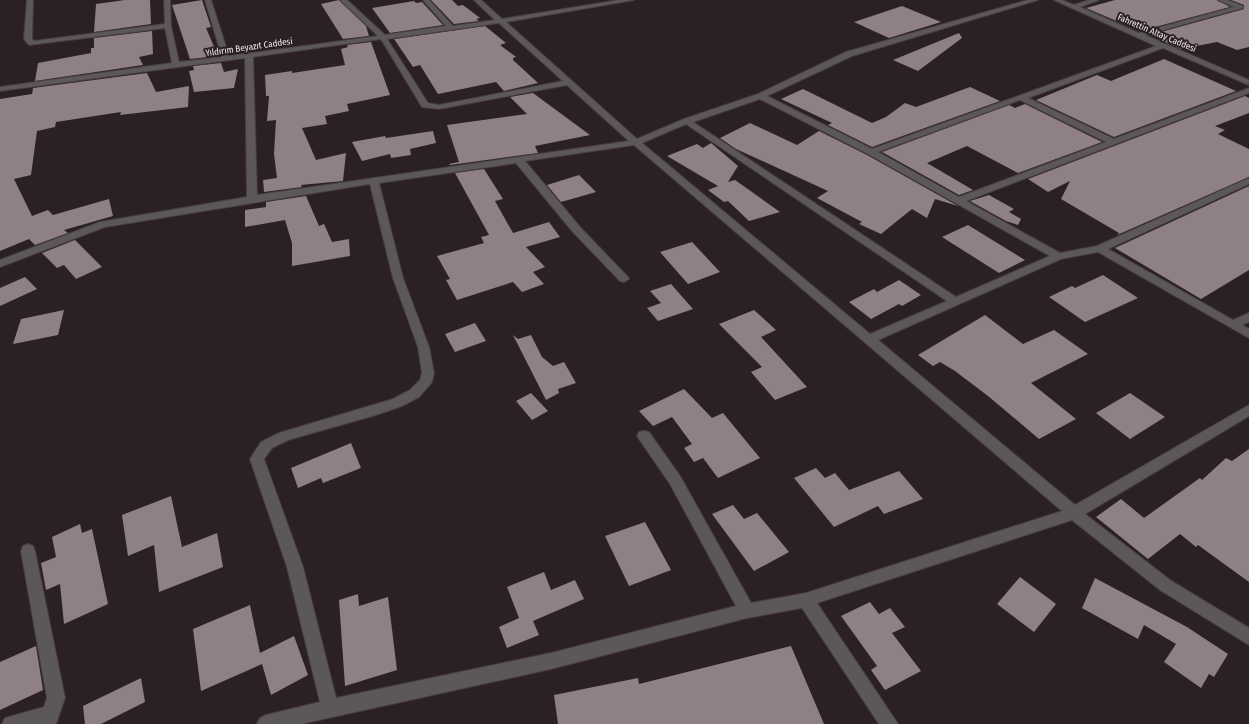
<svg xmlns="http://www.w3.org/2000/svg" width="1249" height="724" viewBox="0 0 1249 724" font-family="'Fira Sans Condensed',sans-serif">
	<rect width="100%" height="100%" fill="#2b2124"/>
	<!-- building -->
	<g fill="#8e8084">
		<path d="M125 0H150L151 24 94 32 96 4Z"/>
		<path d="M202 0 211 27 206 28 218 56 190 59 172 5Z"/>
		<path d="M339 0 366 26 369 36 343 39 321 4Z"/>
		<path d="M431 0H452L458 6 463 5 480 18 476 19 479 21 454 24Z"/>
		<path d="M1115 0H1217L1230 7 1140 31 1086 8Z"/>
		<path d="M1231 0H1249V47L1237 50 1217 42 1181 49 1150 35 1244 9V5Z"/>
		<path d="M414 1 416 3 422 2 443 25 390 33 372 8Z"/>
		<path d="M902 6 941 22 889 38 854 22Z"/>
		<path d="M485 26 506 43 500 45 516 57 513 58V60L538 83 504 91 496 82 438 94 420 65 413 67 394 39Z"/>
		<path d="M152 31 153 54 139 57 143 65 35 81 38 63 91 53V48H94V38Z"/>
		<path d="M959 33 962 38 918 71 893 60Z"/>
		<path d="M371 42 390 95 347 104 349 111 325 116 327 124 302 128 316 160 346 153 343 181 301 185 302 187 264 192 263 180 277 178 274 154 276 120 267 121 269 96H266L265 75 292 71V73L345 65 341 49 348 47 347 45Z"/>
		<path d="M1164 59 1236 91 1114 137 1036 100 1097 75 1111 81Z"/>
		<path d="M221 63 224 72 238 69 234 88 194 92 189 71 194 70 193 66Z"/>
		<path d="M147 73 156 92 189 86 188 107 120 115 121 112 56 122 55 127 37 131 31 175 14 179 32 216 48 210 53 215 109 199 113 216 64 230 68 233 35 245 29 239 0 251V99L32 94 33 88Z"/>
		<path d="M970 87 1000 101 872 147 828 125 832 123 781 99 803 89 872 123 886 117 905 103 916 107Z"/>
		<path d="M533 93 590 135 535 146 538 153 450 165 449 164 459 162 447 125 527 114 510 97Z"/>
		<path d="M1245 96 1249 98V113L1215 126 1225 130 1218 134 1249 149V177L1117 235 1119 233 1061 199 1070 181 1048 192 1028 179Z"/>
		<path d="M1025 104 1102 142 1018 173 967 146 927 163 973 190 959 195 882 152 1009 105 1015 108Z"/>
		<path d="M750 123 797 145 819 131 867 155 958 206 935 199 927 218 912 209 881 234 859 224 862 222 817 198 828 191 736 149 720 138Z"/>
		<path d="M433 131 436 143 410 149 411 155 391 158 390 154 362 161 352 142 385 136 386 138Z"/>
		<path d="M711 143 738 166 728 182 735 180 780 212 749 221 728 201 724 202 708 190 718 186 667 156 697 144 703 148Z"/>
		<path d="M484 169 503 199 495 201 513 233 549 222 560 237 526 247 545 267 533 272 544 284 522 292 513 282 457 300 446 280 450 279 437 256 484 243 481 237 489 235 455 173Z"/>
		<path d="M579 175 596 192 561 202 547 185Z"/>
		<path d="M1249 186V270L1201 299 1115 248Z"/>
		<path d="M989 195 1014 209 1009 212 1021 219 1018 225 1006 221 970 201Z"/>
		<path d="M306 196 319 226 324 224 332 242 349 239 350 256 292 266V243L285 220 245 227V210L266 207V202Z"/>
		<path d="M968 225 1025 260 999 273 942 237Z"/>
		<path d="M75 240 102 267 76 279 64 265 57 268 42 253Z"/>
		<path d="M692 242 720 272 688 284 660 252Z"/>
		<path d="M1103 275 1138 298 1085 322 1049 297 1072 286 1075 288Z"/>
		<path d="M25 277 37 289 0 306V288Z"/>
		<path d="M899 280 921 295 902 306 899 304 871 319 849 302 874 289 877 292Z"/>
		<path d="M671 284 693 309 658 321 647 308 661 303 650 291Z"/>
		<path d="M64 310 58 335 13 344 21 319Z"/>
		<path d="M754 310 776 330 761 337 807 387 775 400 751 372 762 367 719 324Z"/>
		<path d="M985 315 1023 344 1054 330 1088 354 1031 383 1076 419 1039 439 988 396 955 371 940 362 933 366 918 355Z"/>
		<path d="M475 323 486 341 455 352 445 334Z"/>
		<path d="M513 335 518 339 531 335 542 357 553 366 564 362 576 383 558 389 559 393 546 400Z"/>
		<path d="M684 389 712 418 723 413 760 458 718 478 703 458 694 462 684 448 692 444 672 417 653 426 639 411Z"/>
		<path d="M531 393 548 411 532 420 516 401Z"/>
		<path d="M1130 393 1165 417 1130 439 1096 413Z"/>
		<path d="M351 443 361 468 323 483 321 478 298 488 291 468Z"/>
		<path d="M1249 449V582L1198 545 1196 547 1180 534 1148 559 1096 517 1121 499 1144 518 1200 478 1202 480 1226 458 1232 461Z"/>
		<path d="M816 468 825 478 835 473 849 490 899 471 923 499 884 514 878 506 834 527 794 478Z"/>
		<path d="M171 496 182 547 217 533 223 567 159 592 154 545 128 556 122 515Z"/>
		<path d="M733 505 744 519 757 513 789 552 754 571 712 514Z"/>
		<path d="M645 522 671 570 629 586 605 536Z"/>
		<path d="M80 524 82 533 92 529 108 604 64 624 60 584 46 590 41 563 56 557 52 537Z"/>
		<path d="M544 572 551 590 575 580 584 599 533 621 539 635 507 648 499 627 519 618 507 587Z"/>
		<path d="M1020 577 1056 604 1034 632 997 604Z"/>
		<path d="M1095 578 1187 627 1228 654 1214 677 1209 674 1201 688 1164 662 1176 644 1144 625 1138 639 1082 608Z"/>
		<path d="M358 594 359 606 388 597 397 670 345 686 339 600Z"/>
		<path d="M870 602 879 614 890 608 905 627 892 633 921 671 885 690 871 670 877 666 841 616Z"/>
		<path d="M250 605 260 653 294 636 308 675 271 695 262 664 201 691 193 629Z"/>
		<path d="M36 646 43 690 0 710V662Z"/>
		<path d="M791 646 824 724H558L554 695 638 678 639 684Z"/>
		<path d="M141 678 145 702 101 724H85L83 706Z"/>
	</g>
	<g fill="none" stroke-linecap="round" stroke-linejoin="round">
		<defs>
			<g id="minor">
				<path d="M27 0H33L32 39 34 41 165 24 164 0H170L171 26 179 62 222 57 205 0H211L229 56 378 36 340 0H347L385 35 446 26 423 0H429L453 26 495 20 474 0H481L502 19 619 0H634L506 22 637 139 684 119 758 94 846 52 1028 0H1038L852 56 767 96 872 149 1156 46 1054 0H1062L1074 5 1089 0H1099L1080 7 1139 33 1234 7 1218 0H1227L1243 6V8L1145 35 1249 80V85L1163 48 1028 98 1114 139 1249 88V93L966 201 1060 253 1097 246 1249 178V184L1108 249 1233 320 1249 313V322L1242 325 1249 329V338L1098 252 1061 259 878 340 1075 505 1249 405V416L1085 514 1170 580 1249 628V645L1160 590 1072 520 817 603 898 724H879L802 608 747 618 551 669 301 724H257L260 718 266 715 320 702 287 567 250 459 261 442 279 433 393 399 410 390 420 380 422 373 418 347 393 278 370 184 105 227 0 267V260L100 222 247 197 245 58 0 91V87L172 63 165 28 29 45 24 39ZM499 23 563 81 439 105 428 103 387 39ZM381 39 422 107 439 109 567 85 629 141 257 195 253 57ZM760 99 868 154 1050 256 956 297 693 122ZM1020 100 1106 142 959 197 878 152ZM686 124 947 301 870 334 642 143ZM634 145 1062 511 806 593 751 603 680 476 649 432 644 431 639 432 637 436 670 484 736 606 551 653 336 698 303 567 264 459 272 448 288 440 376 415 402 406 419 397 432 382 434 373 429 347 403 278 379 183 516 163 572 231 620 281 624 282 629 279 628 277 580 227 525 161Z"/>
				<path d="M28 544 33 546 35 551 65 698 56 724H2L5 718 44 707 47 698 21 551 23 546Z"/>
			</g>
		</defs>
		<!-- minor casing -->
		<use href="#minor" stroke="#473d40" stroke-width="2"/>
		<!-- minor -->
		<use href="#minor" fill="#5c5758" fill-rule="evenodd"/>
	</g>
	<g text-anchor="middle" dominant-baseline="central" stroke-width="4" stroke-linejoin="round" paint-order="stroke">
		<!-- far-street labels -->
		<g font-size="9" fill="#f1e9eb" stroke="#2b2124">
			<text transform="translate(1157 33) rotate(23)">Fahrettin Altay Caddesi</text>
			<text transform="translate(249 47) rotate(-8)">Yıldırım Beyazıt Caddesi</text>
		</g>
	</g>
</svg>
